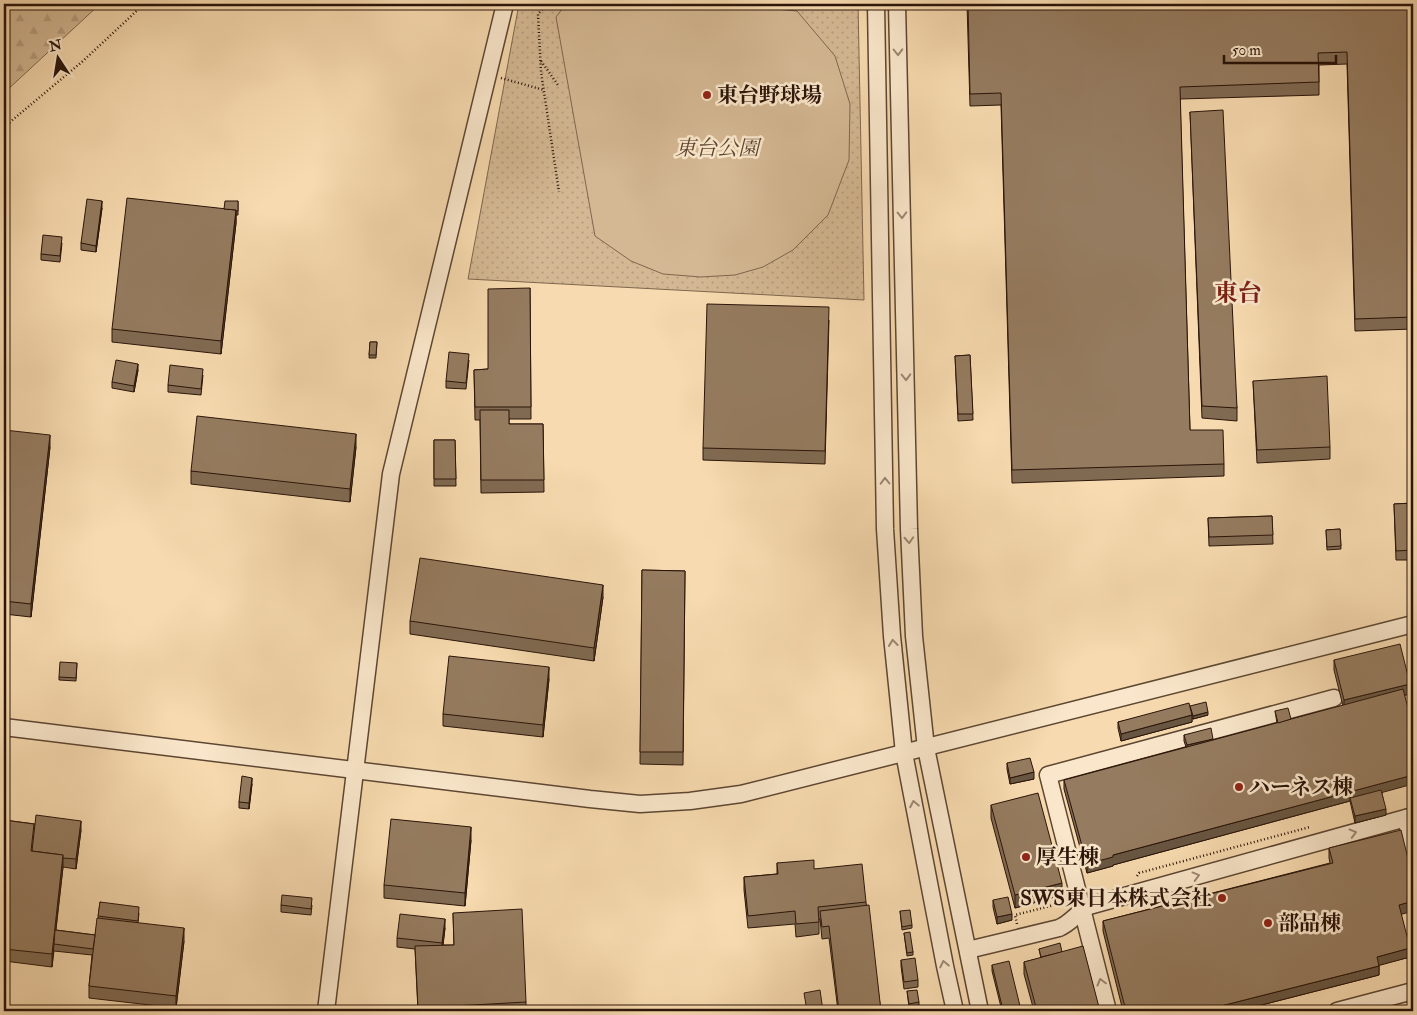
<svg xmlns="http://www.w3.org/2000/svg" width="1417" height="1015" viewBox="0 0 1417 1015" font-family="'IM FELL Double Pica','Noto Serif JP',serif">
	<defs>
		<pattern id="forest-firs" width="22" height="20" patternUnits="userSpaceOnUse" patternTransform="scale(1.25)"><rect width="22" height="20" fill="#d4b893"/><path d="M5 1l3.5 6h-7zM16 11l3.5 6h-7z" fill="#b69d7d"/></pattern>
		<pattern id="park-dots" width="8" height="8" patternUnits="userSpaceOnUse" patternTransform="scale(1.25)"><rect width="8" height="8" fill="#d4b893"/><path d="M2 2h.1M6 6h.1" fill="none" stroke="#b69d7d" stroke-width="1.8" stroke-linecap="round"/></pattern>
	</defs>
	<rect width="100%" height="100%" fill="#f7daaf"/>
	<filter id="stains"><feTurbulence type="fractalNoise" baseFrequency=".004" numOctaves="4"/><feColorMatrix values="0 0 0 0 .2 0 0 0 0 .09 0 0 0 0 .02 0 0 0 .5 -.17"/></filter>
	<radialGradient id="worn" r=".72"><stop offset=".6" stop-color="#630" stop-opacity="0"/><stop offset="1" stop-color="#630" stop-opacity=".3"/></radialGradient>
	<!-- forest -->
	<path fill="url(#forest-firs)" stroke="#7f664e" d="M4 4H100L4 93Z"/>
	<!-- park -->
	<path fill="url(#park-dots)" stroke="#7f664e" d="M519 4H858L864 300 468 279Z"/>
	<!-- garden -->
	<path fill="#d4b893" stroke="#7f664e" d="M566 4H723L797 11 835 56 850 104 849 160 828 215 793 250 763 267 735 275 701 277 663 274 631 261 595 236 556 17Z"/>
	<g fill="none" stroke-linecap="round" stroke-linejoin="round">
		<defs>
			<g id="minor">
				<path d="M876 4 885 529 892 636 904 753 945 966 955 1011"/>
				<path d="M897 4 909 529 914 636 926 748 980 1011"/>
				<path d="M4 727 590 799 640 804 690 801 741 794 1413 624"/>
				<path d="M1406 818 1413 850"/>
				<path d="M968 950 1059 928C1071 923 1078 912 1089 906L1413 816"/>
				<path d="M326 1011 391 474 505 4"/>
				<path d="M1108 1011 1048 775 1334 698"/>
				<path d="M1337 1011 1413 991"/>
			</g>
		</defs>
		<!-- minor casing -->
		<use href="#minor" stroke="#5d4632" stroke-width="19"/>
		<!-- path -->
		<g stroke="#2a1409" stroke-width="2.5" stroke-dasharray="1 2.5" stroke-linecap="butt">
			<path d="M547 4 538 14 541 72 559 192"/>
			<path d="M541 61 558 85"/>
			<path d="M501 78 544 90"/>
			<path d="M4 127 83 61 144 4"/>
			<path d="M1137 876 1139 873 1310 827V828"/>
			<path d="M1017 924 1015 915 1066 902"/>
		</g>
		<!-- minor -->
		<use href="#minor" stroke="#fae7cb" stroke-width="16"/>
	</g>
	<!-- wall -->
	<g fill="#806a52" stroke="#2a1409">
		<path d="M967 4H1413V329L1355 331 1347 64 1319 65V95L1180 99 1190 430 1224 464V476L1012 483 1001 105 970 106Z"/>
		<path d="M1190 112 1237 408V421L1202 418Z"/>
		<path d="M238 201V215H236V223L221 354 112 342V329L224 209Z"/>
		<path d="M102 208 96 252 81 250V243Z"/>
		<path d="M62 243 60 262 41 260V254Z"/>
		<path d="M530 288 531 419H509V424H543L544 492 481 493 480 420H475L474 370 488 369Z"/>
		<path d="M829 320 825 464 703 460V448Z"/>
		<path d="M370 342H377L376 358H369Z"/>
		<path d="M970 355 973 420 958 421 955 356Z"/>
		<path d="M469 360 466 389 446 388V381Z"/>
		<path d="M138 370 134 392 112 388V382Z"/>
		<path d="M203 375 201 395 168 392V385Z"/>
		<path d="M1253 381 1330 447V459L1257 463Z"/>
		<path d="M4 430 50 447 31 617 4 614Z"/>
		<path d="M434 440H455L456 486H434Z"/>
		<path d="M356 447 350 502 191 484V471Z"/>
		<path d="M1413 503V560H1396L1394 504Z"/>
		<path d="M1272 516 1273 544 1209 546 1208 518Z"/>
		<path d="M1340 529 1341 549 1327 550 1326 530Z"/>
		<path d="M642 570 685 571 683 765 640 764Z"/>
		<path d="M603 597 594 661 410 634V621Z"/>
		<path d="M1334 660 1410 694 1405 695 1382 793 1386 815 1355 823 1350 801 1113 865V866L1087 873 1064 789V780L1186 747 1184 741V735L1213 740 1277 723 1275 711 1291 719 1343 706 1334 670Z"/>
		<path d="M77 663 76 681 59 680V677Z"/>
		<path d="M549 679 543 737 443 726V714Z"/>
		<path d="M1190 707 1208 715 1193 719 1192 718V722L1121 741 1118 728V722Z"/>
		<path d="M1007 763 1034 779 1010 784 1007 769Z"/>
		<path d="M252 784 249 809 239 808V802Z"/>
		<path d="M991 805 1062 895 1015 908 991 818Z"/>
		<path d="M4 820 81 830 76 869 63 867 56 930 95 935 98 918 100 902 139 913 138 923 184 941 176 1008 89 998V986L92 955 54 951 52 967 4 961Z"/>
		<path d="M471 840 465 906 384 898V885Z"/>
		<path d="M1329 848 1401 914 1410 957 1379 965V975L1238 1011H1123L1103 931V921L1330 863 1329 858Z"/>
		<path d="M777 863 814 869 866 902 881 1011H838L829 938 822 939 820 919H819V934L796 937 795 924 748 928 744 890V877L777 874Z"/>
		<path d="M993 900 1012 920 997 924 993 907Z"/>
		<path d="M281 905H312L311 915 281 912Z"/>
		<path d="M900 911 912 925V928L902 930Z"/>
		<path d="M453 913 526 1002V1011H418L415 949 397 947V938L445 928 443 945H454Z"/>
		<path d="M904 933 913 952V955L907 956Z"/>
		<path d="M1039 949 1062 952 1100 1011H1034L1024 974V962L1041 958Z"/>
		<path d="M901 960 918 980V987L904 989 901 966Z"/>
		<path d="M992 965 1020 1011H1002L992 971Z"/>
		<path d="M907 991 919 1002V1005L909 1007Z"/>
	</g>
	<!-- shaded-wall -->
	<g fill="#685642" stroke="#2a1409">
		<path d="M102 201V208L96 252V246Z"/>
		<path d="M236 210V223L221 354V341Z"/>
		<path d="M138 364V370L134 392V386Z"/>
		<path d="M356 434V447L350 502V489Z"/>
		<path d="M50 435V447L31 617V604Z"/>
		<path d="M603 585V597L594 661V648Z"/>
		<path d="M549 667V679L543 737V725Z"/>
		<path d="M1410 684V694L1344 709V700Z"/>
		<path d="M1208 712V715L1193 719V716Z"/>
		<path d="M1192 715V722L1121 741V734Z"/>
		<path d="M1213 739V745L1187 752V745Z"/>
		<path d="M1034 772V779L1010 784V778Z"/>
		<path d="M1413 775V784L1351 801 1350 798V801L1113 865V866L1087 873V864L1113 855Z"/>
		<path d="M252 778V784L249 809V803Z"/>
		<path d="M1386 809V815L1355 823V816Z"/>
		<path d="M81 821V830L76 869V859Z"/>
		<path d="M471 827V840L465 906V893Z"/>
		<path d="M63 855V867L54 944 52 967V954Z"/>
		<path d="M1062 883V895L1015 908V895Z"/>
		<path d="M1413 901V911L1399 915V905Z"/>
		<path d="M1012 914V920L997 924V917Z"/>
		<path d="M445 919V928L442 953V943Z"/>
		<path d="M184 928V941L176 1008V996Z"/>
		<path d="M1410 948V957L1377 966V957Z"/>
		<path d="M1379 966V975L1238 1011H1201Z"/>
		<path d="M1020 1006V1011H1003V1010Z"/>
		<path d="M1182 1007V1011H1167Z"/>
	</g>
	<!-- building -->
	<g fill="#957b5f" stroke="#2a1409">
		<path d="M968 4H1413V317L1355 319 1347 52 1318 53 1319 82 1180 87 1190 430H1223L1224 464 1012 470 1001 93 970 94Z"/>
		<path d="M1223 110 1237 408 1202 406 1190 112Z"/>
		<path d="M127 198 236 210 221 341 112 329Z"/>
		<path d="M87 199 102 201 96 246 81 243Z"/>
		<path d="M225 201H238V211H236V210L224 209Z"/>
		<path d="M43 235 62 237 60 256 41 254Z"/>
		<path d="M530 288 531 407H475L474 370 488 369V289Z"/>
		<path d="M707 304 829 307 825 451 703 448Z"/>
		<path d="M370 342H377L376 355H369Z"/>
		<path d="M449 352 469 354 466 383 446 381Z"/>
		<path d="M970 355 973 414H958L955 356Z"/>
		<path d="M116 360 138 364 134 386 112 382Z"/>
		<path d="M170 365 203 369 201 389 168 385Z"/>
		<path d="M1327 376 1330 447 1257 450 1253 381Z"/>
		<path d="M480 410H509V424H543L544 480H481Z"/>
		<path d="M197 416 356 434 350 489 191 471Z"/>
		<path d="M4 430 50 435 31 604 4 601Z"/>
		<path d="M434 440H455L456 479H434Z"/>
		<path d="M1413 503V550L1396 551 1394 504Z"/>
		<path d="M1272 516 1273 535 1209 537 1208 518Z"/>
		<path d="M1340 529 1341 546 1327 547 1326 530Z"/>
		<path d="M420 558 603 585 594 648 410 621Z"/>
		<path d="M642 570 685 571 683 752H640Z"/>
		<path d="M1400 644 1410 684 1344 700 1334 660Z"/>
		<path d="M449 656 549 667 543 725 443 714Z"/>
		<path d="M60 662 77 663 76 678 59 677Z"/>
		<path d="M1403 689 1413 727V775L1113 855V857L1087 864 1064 780Z"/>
		<path d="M1206 702 1208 712 1193 716 1190 706Z"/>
		<path d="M1189 703 1192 715 1121 734 1118 722Z"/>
		<path d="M1288 708 1291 719 1278 723 1275 711Z"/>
		<path d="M1211 728 1213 739 1187 745 1184 735Z"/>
		<path d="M1030 758 1034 772 1010 778 1007 763Z"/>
		<path d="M242 776 252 778 249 803 239 802Z"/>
		<path d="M1381 790 1386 809 1355 816 1350 798Z"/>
		<path d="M1038 793 1062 883 1015 895 991 805Z"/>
		<path d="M36 815 81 821 76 859 63 858V855L32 851Z"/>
		<path d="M391 819 471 827 465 893 384 885Z"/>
		<path d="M4 820 34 824 31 851 63 855 52 954 4 949Z"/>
		<path d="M1401 830 1413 879V901L1399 905 1410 948 1377 957 1379 966 1201 1011H1183L1182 1007 1167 1011H1126L1103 921 1333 863 1329 848Z"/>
		<path d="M814 860V869L862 864 866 902 818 907 819 922 796 924 795 911 748 916 744 877 778 874 777 863Z"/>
		<path d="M282 895 312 898 311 909 281 905Z"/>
		<path d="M1008 897 1012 914 997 917 993 900Z"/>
		<path d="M100 902 139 907 138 921 98 916Z"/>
		<path d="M869 905 881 1011H839L829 926 822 927 820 911Z"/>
		<path d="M522 909 526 1002 418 1008 415 946 454 945 453 913Z"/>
		<path d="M910 910 912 925 902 927 900 911Z"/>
		<path d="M400 914 445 919 442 943 397 938Z"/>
		<path d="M97 918 184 928 176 996 89 986Z"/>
		<path d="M55 930 95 935 93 949 54 944Z"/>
		<path d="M910 932 913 952 907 953 904 933Z"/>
		<path d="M1060 943 1062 952 1041 957 1039 949Z"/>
		<path d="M1083 946 1100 1011H1037L1024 962Z"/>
		<path d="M915 958 918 980 904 982 901 960Z"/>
		<path d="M1009 961 1020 1006 1003 1010 992 965Z"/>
		<path d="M820 990 823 1011H807L804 993Z"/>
		<path d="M917 990 919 1002 909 1004 907 991Z"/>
		<path d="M920 1009V1011H909Z"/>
	</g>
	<!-- one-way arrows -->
	<defs><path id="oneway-chevron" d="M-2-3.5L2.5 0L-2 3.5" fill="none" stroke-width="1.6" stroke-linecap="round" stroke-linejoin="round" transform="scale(1.25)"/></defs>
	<g stroke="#9c8874">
		<use href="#oneway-chevron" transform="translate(898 52) rotate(89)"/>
		<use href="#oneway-chevron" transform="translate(902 215) rotate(89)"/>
		<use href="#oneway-chevron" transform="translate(906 377) rotate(89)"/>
		<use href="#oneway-chevron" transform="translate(885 481) rotate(-91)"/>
		<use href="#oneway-chevron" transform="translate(909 540) rotate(87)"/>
		<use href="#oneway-chevron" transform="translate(893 643) rotate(-96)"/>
		<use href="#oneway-chevron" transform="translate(914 804) rotate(-101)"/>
		<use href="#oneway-chevron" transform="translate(1353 833) rotate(-15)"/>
		<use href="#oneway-chevron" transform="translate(1196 876) rotate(-15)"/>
		<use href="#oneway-chevron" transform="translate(944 964) rotate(-102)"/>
		<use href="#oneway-chevron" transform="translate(1101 982) rotate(-105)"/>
	</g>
	<!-- markers -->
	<g fill="#8f2418" stroke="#fae7cb" stroke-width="2">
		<circle cx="707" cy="95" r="5"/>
		<circle cx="1239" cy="787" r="5"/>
		<circle cx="1026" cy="857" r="5"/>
		<circle cx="1222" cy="898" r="5"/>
		<circle cx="1268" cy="923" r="5"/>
	</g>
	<g text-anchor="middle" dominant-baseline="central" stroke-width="5" stroke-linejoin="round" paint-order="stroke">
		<!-- poi labels -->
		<g font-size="21" font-weight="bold" fill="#2a1409" stroke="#fae7cb" text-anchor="start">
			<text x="717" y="95">東台野球場</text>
			<text x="1249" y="787">ハーネス棟</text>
			<text x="1036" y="857">厚生棟</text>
			<text x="1212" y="898" text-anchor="end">SWS東日本株式会社</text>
			<text x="1278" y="923">部品棟</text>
		</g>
		<!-- park labels -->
		<g font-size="21" font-style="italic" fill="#5d4532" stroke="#fae7cb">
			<text x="717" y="148">東台公園</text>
		</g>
		<!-- quarter labels -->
		<g font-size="24" font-weight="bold" fill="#7a1f14" stroke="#fae7cb">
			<text x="1238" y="293">東台</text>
		</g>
	</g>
	<!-- margin -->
	<rect width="1417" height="1015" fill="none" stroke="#f7daaf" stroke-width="20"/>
	<rect x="5" y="5" width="1407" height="1005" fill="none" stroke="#2a1409" stroke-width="2.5"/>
	<rect x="10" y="10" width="1397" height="995" fill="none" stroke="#2a1409"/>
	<!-- north arrow -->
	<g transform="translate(58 58) rotate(348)" stroke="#fae7cb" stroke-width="4" paint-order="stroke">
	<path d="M0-4L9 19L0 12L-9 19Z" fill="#2a1409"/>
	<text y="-8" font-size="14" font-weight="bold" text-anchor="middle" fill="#2a1409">N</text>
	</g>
	<!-- scale -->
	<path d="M1224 55v8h112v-8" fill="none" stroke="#2a1409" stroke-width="2.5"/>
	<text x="1232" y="55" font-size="15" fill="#2a1409" stroke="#fae7cb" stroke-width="4" paint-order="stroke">50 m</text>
	<rect width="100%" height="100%" filter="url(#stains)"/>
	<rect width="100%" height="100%" fill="url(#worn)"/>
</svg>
